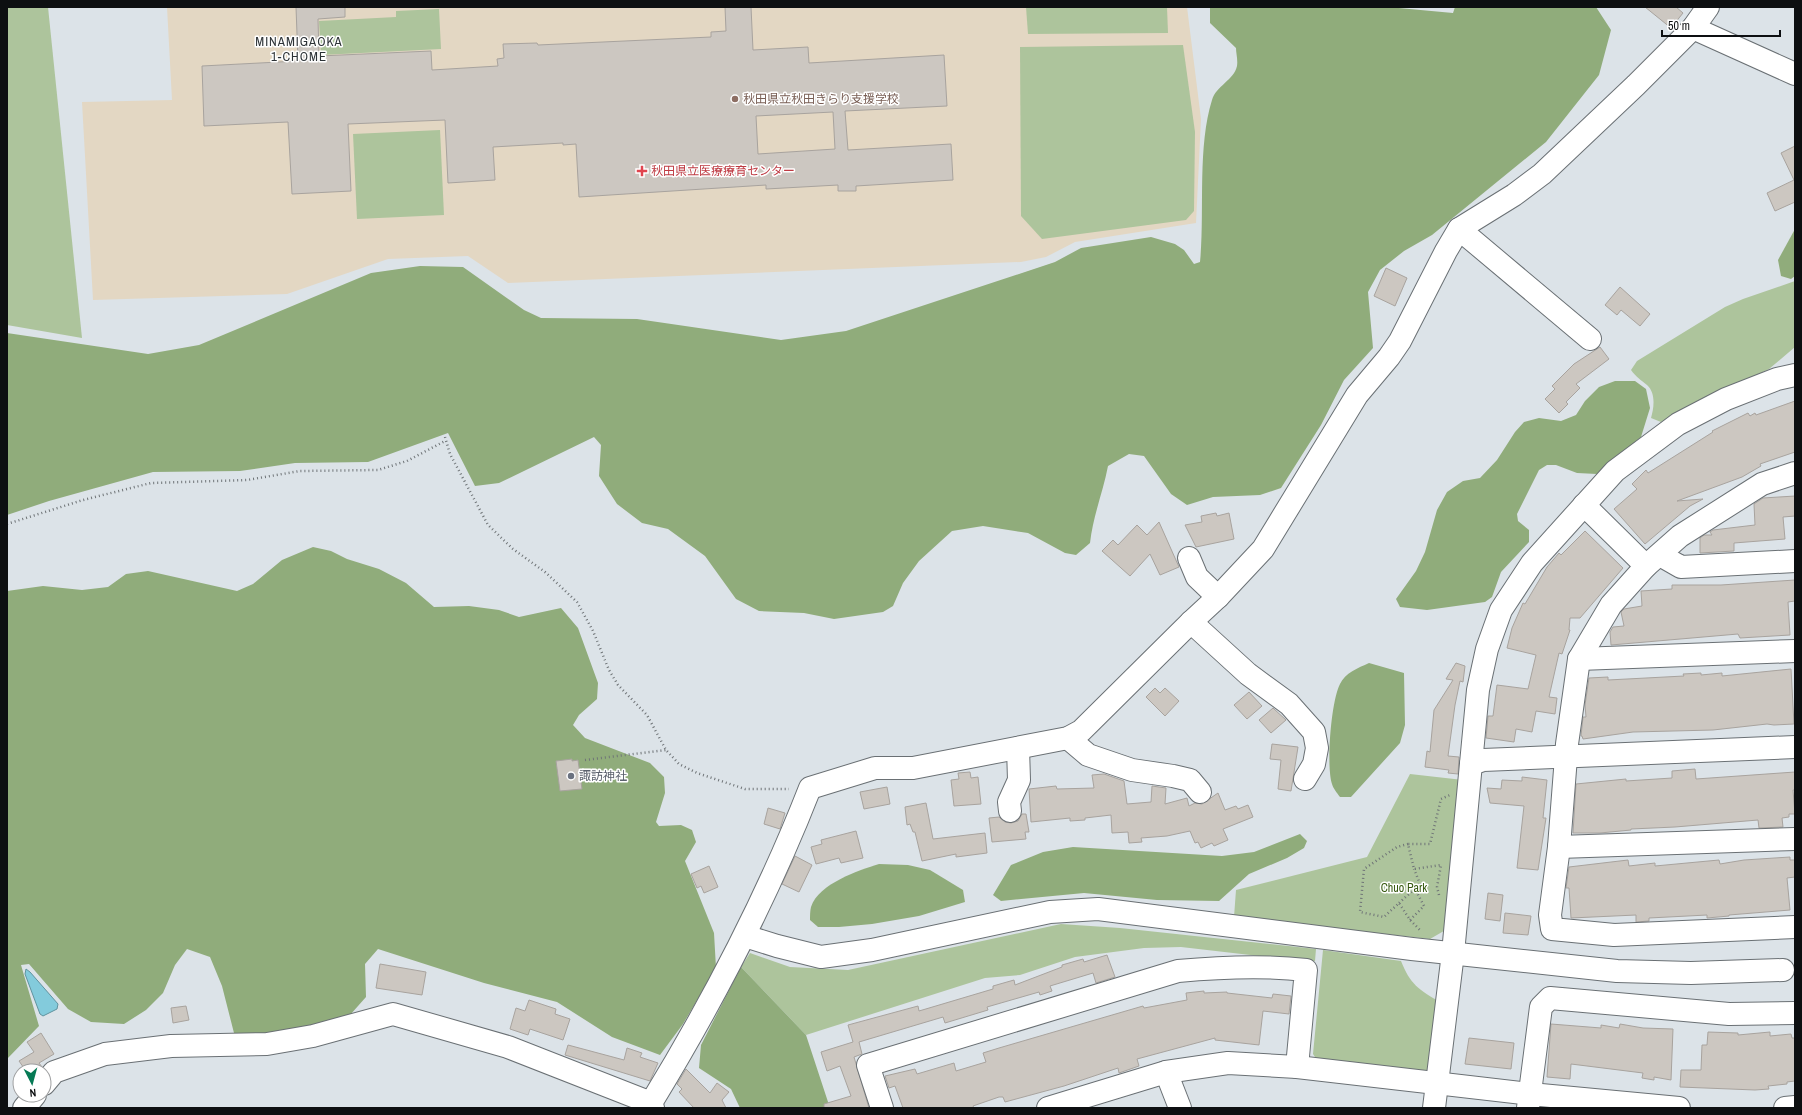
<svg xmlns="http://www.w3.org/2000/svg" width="1802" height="1115" viewBox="0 0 1802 1115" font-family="'Archivo Narrow','Noto Sans JP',sans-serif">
	<rect width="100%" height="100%" fill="#dce3e8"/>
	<!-- medical -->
	<path fill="#e3d7c3" d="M167 7H1187L1201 119 1196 223 1075 242 1046 257 1021 262 508 283 468 256 388 259 287 294 93 300 82 102 172 100Z"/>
	<!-- green -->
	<g fill="#adc49c">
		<path d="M7 7H48L82 338 7 325Z"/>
		<path d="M1026 7H1167L1168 33 1028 34Z"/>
		<path d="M439 9 441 49 321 55 319 21 396 17V11Z"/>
		<path d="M1183 45 1195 132 1194 211 1186 220 1042 239 1021 216 1020 47Z"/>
		<path d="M440 130 444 215 357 219 353 134Z"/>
		<path d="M1795 281V347L1769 369 1661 422 1651 418C1654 408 1656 393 1647 385 1641 380 1636 377 1631 370L1637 361 1725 307 1743 299Z"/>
		<path d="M1410 774 1463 780 1449 928 1430 939 1234 917 1236 890 1367 857Z"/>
		<path d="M1061 924 1120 928 1316 949 1315 961 1286 959 1181 947 1144 948 1075 957 1020 975 985 978 806 1035 741 967 750 953 790 967 848 970Z"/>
		<path d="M1323 950 1401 961C1410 984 1419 990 1440 1002L1432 1063 1425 1074 1319 1063 1313 1054Z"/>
	</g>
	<!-- forest -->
	<g fill="#90ac7b">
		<path d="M1210 7H1388L1453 13 1455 7H1596L1611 30 1599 75 1546 142 1432 235 1404 251 1380 270 1368 292 1373 348 1344 380 1321 425 1281 488 1260 495 1213 497 1187 505 1171 494 1144 456 1129 454 1108 466C1103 492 1093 516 1090 543L1076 555 1065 553 1028 533 983 526 952 531 919 561 903 583 893 606 883 612 834 619 804 613 759 611 736 599 705 556 668 529 642 523 617 504 599 476 601 445 594 437 499 483 475 486 448 433 368 462 295 463 240 471 153 472 49 501 7 515V333L148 354 199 345 371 273 420 266 463 267 524 310 541 318 637 319 781 340 846 331 1055 262 1081 248 1151 237 1175 244 1184 250 1194 264 1200 262C1205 212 1197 148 1212 100 1216 86 1234 80 1237 66 1238 60 1236 53 1236 48L1210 23Z"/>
		<path d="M1795 229V276L1791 279 1781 276 1778 260Z"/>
		<path d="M1615 381H1635L1646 389 1650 408 1641 437 1597 474 1577 473 1556 465H1547L1539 470 1517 514 1518 521 1529 530V542L1501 572 1492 597 1485 602 1427 610 1400 607 1396 599 1416 571 1425 552 1437 510 1447 492 1463 481 1480 478 1497 460 1515 432 1524 422 1539 418 1561 421 1576 415 1585 401 1599 387Z"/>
		<path d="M313 547 331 551 347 559 379 569 406 583 434 607 469 606 499 610 519 617 561 608 578 628 598 683 597 699 579 715 573 725 585 738 650 763 664 777 665 793 656 822 659 826 681 825 692 830 696 842 685 861 714 933 716 968 683 1024 660 1055 612 1037 557 1002 484 983 378 949 365 964 366 997 350 1015 305 1032 263 1034 234 1033 222 986 210 957 187 949 175 965 163 993 146 1010 124 1024 91 1022 68 1009 29 964 21 965 39 1026 7 1059V591L43 586 82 590 108 587 126 574 148 571 237 591 253 584 282 560Z"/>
		<path d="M1369 663 1404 673 1405 725 1400 743 1351 797H1340C1337 793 1333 788 1332 784 1326 766 1331 701 1340 684 1345 673 1358 668 1369 663Z"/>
		<path d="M1300 834 1307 841 1304 848 1287 858 1249 874 1219 901 1157 900 1084 893 1001 901 993 895 1011 865 1043 852 1073 847 1222 856 1254 852Z"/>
		<path d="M879 864 908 865 930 870 963 890 965 902 919 916 872 924 839 927H818L810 920C810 916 810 911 811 907 818 884 859 870 879 864Z"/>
		<path d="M741 967 806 1035 830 1108H740L731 1089 699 1068 701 1045Z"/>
	</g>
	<!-- water -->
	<path fill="#83cbdc" stroke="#60939f" d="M26 969 30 972 58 1004 57 1009 43 1016 40 1014 25 974Z"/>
	<!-- building -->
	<g fill="#ccc7c1" stroke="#a8a39e" fill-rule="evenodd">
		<path d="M296 7H345V17L318 19 319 56 431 51 432 70 498 66 497 59 504 58 503 44 537 43 538 45 711 37V32L726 31 725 7H751L753 50 808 47 809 63 944 55 947 106 845 111 848 150 951 144 953 180 856 186V191H838V185L766 189V185L579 197 576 144 563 145V143L493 147 495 180 448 183 445 120 348 124 351 191 292 194 288 122 204 126 202 66 298 61ZM833 112 835 149 758 154 756 116Z"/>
		<path d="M1645 7H1676L1683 13 1671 28Z"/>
		<path d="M1795 146V202L1775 211 1767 193 1794 180 1781 153Z"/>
		<path d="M1386 268 1407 278 1395 306 1374 296Z"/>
		<path d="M1620 287 1650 314 1640 326 1621 310 1617 315 1605 305Z"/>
		<path d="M1600 347 1609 359 1576 384 1580 388 1566 402 1568 404 1559 413 1545 399 1555 389 1552 386 1574 364Z"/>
		<path d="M1795 401V452L1760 464 1761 466 1742 477 1677 501 1703 499 1690 506 1645 544 1614 509 1637 489 1632 484 1646 470 1648 473 1713 432 1712 431 1748 413 1750 416 1755 413 1756 415Z"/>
		<path d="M1795 496V516L1783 517 1785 539 1734 543V551L1700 553V538L1704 535H1712L1710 532 1713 530 1755 525 1754 504 1763 498Z"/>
		<path d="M1216 513 1217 516 1229 513 1234 539 1196 547 1185 525 1202 522 1201 516Z"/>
		<path d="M1159 522 1179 567 1160 575 1150 554 1130 576 1102 551 1113 540 1118 545 1137 525 1147 535Z"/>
		<path d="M1585 531 1623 568 1580 618H1570L1569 630H1570L1562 654 1559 653 1549 697 1557 698 1555 714 1536 711 1532 732 1516 729 1514 742 1486 738 1488 716H1493L1497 685 1528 689 1536 655 1507 648 1512 628 1523 603 1525 604 1547 567 1559 553 1561 555Z"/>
		<path d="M1795 580V601L1788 602 1790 635 1740 638 1738 634 1611 645 1610 632 1613 627 1624 626 1621 612 1624 609 1642 606 1641 591 1672 589V585H1721Z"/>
		<path d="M1456 663 1465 666 1463 682 1460 681 1455 705 1448 756 1459 757 1458 774 1448 773 1449 770 1425 767 1427 751 1430 752 1434 710 1453 680 1446 679Z"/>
		<path d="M1791 669 1794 724 1774 725 1767 724 1713 730 1633 732 1583 739 1582 736H1581L1583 717H1586L1585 705 1589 678 1608 677V680L1684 676 1683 674 1701 673V675L1722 673V676Z"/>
		<path d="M1155 688 1160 693 1165 688 1179 701 1165 716 1146 697Z"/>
		<path d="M1249 692 1262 706 1247 719 1234 705Z"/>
		<path d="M1273 708 1286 720 1271 733 1259 720Z"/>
		<path d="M1272 744 1298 747 1291 791 1278 789 1281 760 1270 759Z"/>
		<path d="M572 759V761L578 760 582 789 560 791 556 761Z"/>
		<path d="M1695 769 1696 779 1795 772V790H1793L1795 814H1789V817L1782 818 1783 827 1759 828 1758 820 1675 827 1631 829V830L1600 833H1573L1576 784 1626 779V781L1672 778V771Z"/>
		<path d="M970 772 971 778 978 777 981 804 954 806 951 780 959 779 958 773Z"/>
		<path d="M1104 774 1124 781 1127 804 1151 802 1152 786 1166 788 1165 804 1187 798 1189 806 1195 803 1202 804 1218 793 1225 810 1236 806 1238 809 1248 805 1253 817 1223 829 1228 840 1214 846 1212 843 1201 848 1198 842 1195 843 1190 831 1167 836 1141 838 1142 842 1129 843 1128 832 1112 833 1111 815 1085 818V820L1070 821V818L1031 822 1029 789 1056 786 1057 789 1094 788 1092 775Z"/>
		<path d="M1522 777 1547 780 1543 818H1546L1538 870 1517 868 1524 806 1490 803 1487 788 1501 789 1502 780 1522 781Z"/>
		<path d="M887 787 890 804 864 809 860 792Z"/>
		<path d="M926 803 933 839 985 833 987 853 956 857V854L922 861 915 832H913L910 824 907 825 905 807Z"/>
		<path d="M768 808 785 813 780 829 764 824Z"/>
		<path d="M1022 814H1026L1029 832H1025L1026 839 992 842 989 818 999 817 1005 822 1011 823 1018 821Z"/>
		<path d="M856 831 863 858 841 863 839 858 816 864 811 847 822 844 821 840Z"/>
		<path d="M795 856 812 865 799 892 782 884Z"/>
		<path d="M1790 857V860H1795V877L1787 878 1790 910 1729 915V916L1707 918V915L1649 918V921L1636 922V915L1571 918 1569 888H1566L1569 867 1628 860 1629 866 1655 863V866L1719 860 1720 864 1744 860Z"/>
		<path d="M709 866 718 887 704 893 701 886 697 888 691 874Z"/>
		<path d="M1488 893 1503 895 1500 921 1485 919Z"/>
		<path d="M1505 913 1531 916 1528 935 1503 933Z"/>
		<path d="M1107 955 1115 977 1096 983 1093 973 1050 986 1052 991 1040 995 1039 992 987 1007 988 1010 945 1023 943 1017 859 1042 862 1054 854 1057 869 1108H824V1104L851 1096 840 1066 827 1071 821 1052 853 1042 848 1025 918 1006 919 1011 993 989V986L1014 980 1015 985 1062 967V965L1083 959 1084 962Z"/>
		<path d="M380 964 426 972 422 995 376 988Z"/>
		<path d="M1204 991V993L1227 992V993L1272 998 1273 994 1291 996 1289 1014 1263 1011 1259 1045 1215 1040V1038L1137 1059 1139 1066 1119 1073 1118 1068 1064 1086 1005 1102 1003 1097H999L973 1106 974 1108H903L895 1086 889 1088 885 1076 915 1069 917 1074 954 1063 956 1071 986 1062 983 1053 999 1048 1143 1006 1144 1008 1187 1000 1186 993Z"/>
		<path d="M529 1000 556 1009 555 1014 570 1019 563 1040 530 1029 528 1035 510 1029 516 1008 525 1011Z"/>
		<path d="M186 1006 189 1020 173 1023 171 1008Z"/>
		<path d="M1551 1024 1601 1028V1025L1619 1028 1620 1024 1643 1028 1673 1029 1671 1080 1654 1077V1080L1642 1078 1643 1073 1571 1064 1570 1079 1547 1077Z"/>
		<path d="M1708 1032 1738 1033V1035L1770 1032V1036L1791 1034 1792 1038H1795V1081L1787 1082V1084L1768 1086 1769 1089 1755 1090 1680 1087 1681 1070H1701L1702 1045H1707Z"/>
		<path d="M41 1033 54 1054 39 1063 42 1067 39 1071H26L19 1061 34 1052 27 1042Z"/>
		<path d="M1469 1038 1514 1043 1511 1069 1465 1064Z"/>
		<path d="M568 1045 624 1060 627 1048 642 1053 640 1057 658 1063 650 1081 565 1055Z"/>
		<path d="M686 1069 710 1093 717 1083 729 1092 722 1100 726 1108H694L679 1092 682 1089 677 1084Z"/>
	</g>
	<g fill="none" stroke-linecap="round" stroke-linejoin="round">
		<defs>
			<g id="minor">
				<path d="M1693 28 1795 74"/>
				<path d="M1459 229 1590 339"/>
				<path d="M1795 473 1762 484 1680 536 1646 566 1611 605 1579 659 1567 744 1559 847 1550 915 1552 929 1614 935 1795 927"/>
				<path d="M1584 505 1646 566"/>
				<path d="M1660 555 1681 567 1795 561"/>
				<path d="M1189 558 1197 577 1218 597"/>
				<path d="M1191 622 1248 674 1289 704 1314 732 1317 748 1314 764 1305 779"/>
				<path d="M1579 659 1795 651"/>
				<path d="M1068 738 1088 755 1132 770 1173 776 1190 780 1200 792"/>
				<path d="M1471 764 1483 760 1795 747"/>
				<path d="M1010 811 1009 802 1019 780 1018 748"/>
				<path d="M1559 847 1795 839"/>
				<path d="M745 936 777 946 821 957 872 950 1050 912 1098 909 1412 949 1617 971 1691 973 1783 970"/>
				<path d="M1166 1072 1180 1108"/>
				<path d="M44 1084 54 1072 105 1054 171 1046 267 1044 313 1036 393 1014 508 1047 651 1103 653 1108"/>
				<path d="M651 1103C712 1003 767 898 810 788L875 768H913L1068 738 1081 731 1191 622 1218 597 1263 549 1357 395 1389 357 1400 341 1446 251 1459 229 1514 195 1542 174 1636 85 1693 28 1708 7"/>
				<path d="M24 1108 35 1095"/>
				<path d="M882 1108 868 1065 1178 971C1222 967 1263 965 1306 970L1297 1067"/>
				<path d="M1048 1108 1166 1072 1228 1063 1297 1067 1530 1094 1679 1108"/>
				<path d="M1434 1108 1453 953 1478 690 1487 649 1501 610 1532 563 1615 471 1678 424 1726 399 1777 379 1795 375"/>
				<path d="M1528 1108 1541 1007 1550 998 1729 1014 1795 1013"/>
				<path d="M1785 1108 1795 1107"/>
			</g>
		</defs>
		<!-- minor casing -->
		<use href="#minor" stroke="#6a7074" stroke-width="24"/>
		<!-- path -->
		<g stroke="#6f7477" stroke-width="2.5" stroke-dasharray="1 3" stroke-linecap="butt">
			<path d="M445 437 450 454 488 525 513 549 545 572 577 602 593 631 609 670 618 685 647 715 666 750 679 764 697 773 745 789H789"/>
			<path d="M7 524 83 500 151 483 247 480 300 471 378 470 407 461 445 441"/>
			<path d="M585 760 666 750"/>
			<path d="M1408 844 1397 847 1364 869 1360 912 1384 917 1399 903 1410 920 1421 931"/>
			<path d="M1439 895 1437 887 1441 865 1414 869 1408 844H1430L1441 799 1450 795"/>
			<path d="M1399 903 1420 884 1414 869"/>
			<path d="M1410 920 1424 906 1415 889"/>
		</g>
		<!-- minor -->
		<use href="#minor" stroke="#fff" stroke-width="22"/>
	</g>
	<!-- markers -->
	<circle fill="#8d6e63" stroke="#fff" stroke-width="1.5" cx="735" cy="99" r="4"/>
	<path fill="#e0444e" stroke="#fff" stroke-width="1.5" d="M640 165h4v4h4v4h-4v4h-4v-4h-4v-4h4z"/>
	<circle fill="#6b7280" stroke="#fff" stroke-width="1.5" cx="571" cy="776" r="4"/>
	<g text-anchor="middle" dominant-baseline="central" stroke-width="3" stroke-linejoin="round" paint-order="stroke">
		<!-- education labels -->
		<g font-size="12" fill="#785e54" stroke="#fff" text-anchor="start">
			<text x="743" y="99">秋田県立秋田きらり支援学校</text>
		</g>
		<!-- health labels -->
		<g font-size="12" fill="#be3a42" stroke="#fff" text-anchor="start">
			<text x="651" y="171">秋田県立医療療育センター</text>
		</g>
		<!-- worship labels -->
		<g font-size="12" fill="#5b616d" stroke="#fff" text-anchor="start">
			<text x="579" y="776">諏訪神社</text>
		</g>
		<!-- park labels -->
		<g font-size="12" fill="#36580f" stroke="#fff">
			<text x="1404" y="888">Chuo Park</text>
		</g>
		<!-- neighbourhood labels -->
		<g font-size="13" letter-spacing="1" fill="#2c3236" stroke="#fff">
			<text x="299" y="41">MINAMIGAOKA<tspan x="299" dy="15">1-CHOME</tspan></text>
		</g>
	</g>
	<!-- border -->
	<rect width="1802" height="1115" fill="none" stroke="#0d0f11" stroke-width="16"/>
	<!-- north arrow -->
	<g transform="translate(32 1083) rotate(174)"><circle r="19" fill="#ffffff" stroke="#9e9fa0"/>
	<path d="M0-3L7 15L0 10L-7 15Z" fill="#067a55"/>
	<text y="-6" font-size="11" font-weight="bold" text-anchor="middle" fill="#0d0f11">N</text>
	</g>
	<!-- scale -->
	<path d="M1662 30v6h118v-6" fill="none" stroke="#0d0f11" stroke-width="2"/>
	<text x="1668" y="30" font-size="12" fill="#0d0f11" stroke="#ffffff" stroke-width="3" paint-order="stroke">50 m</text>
</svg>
